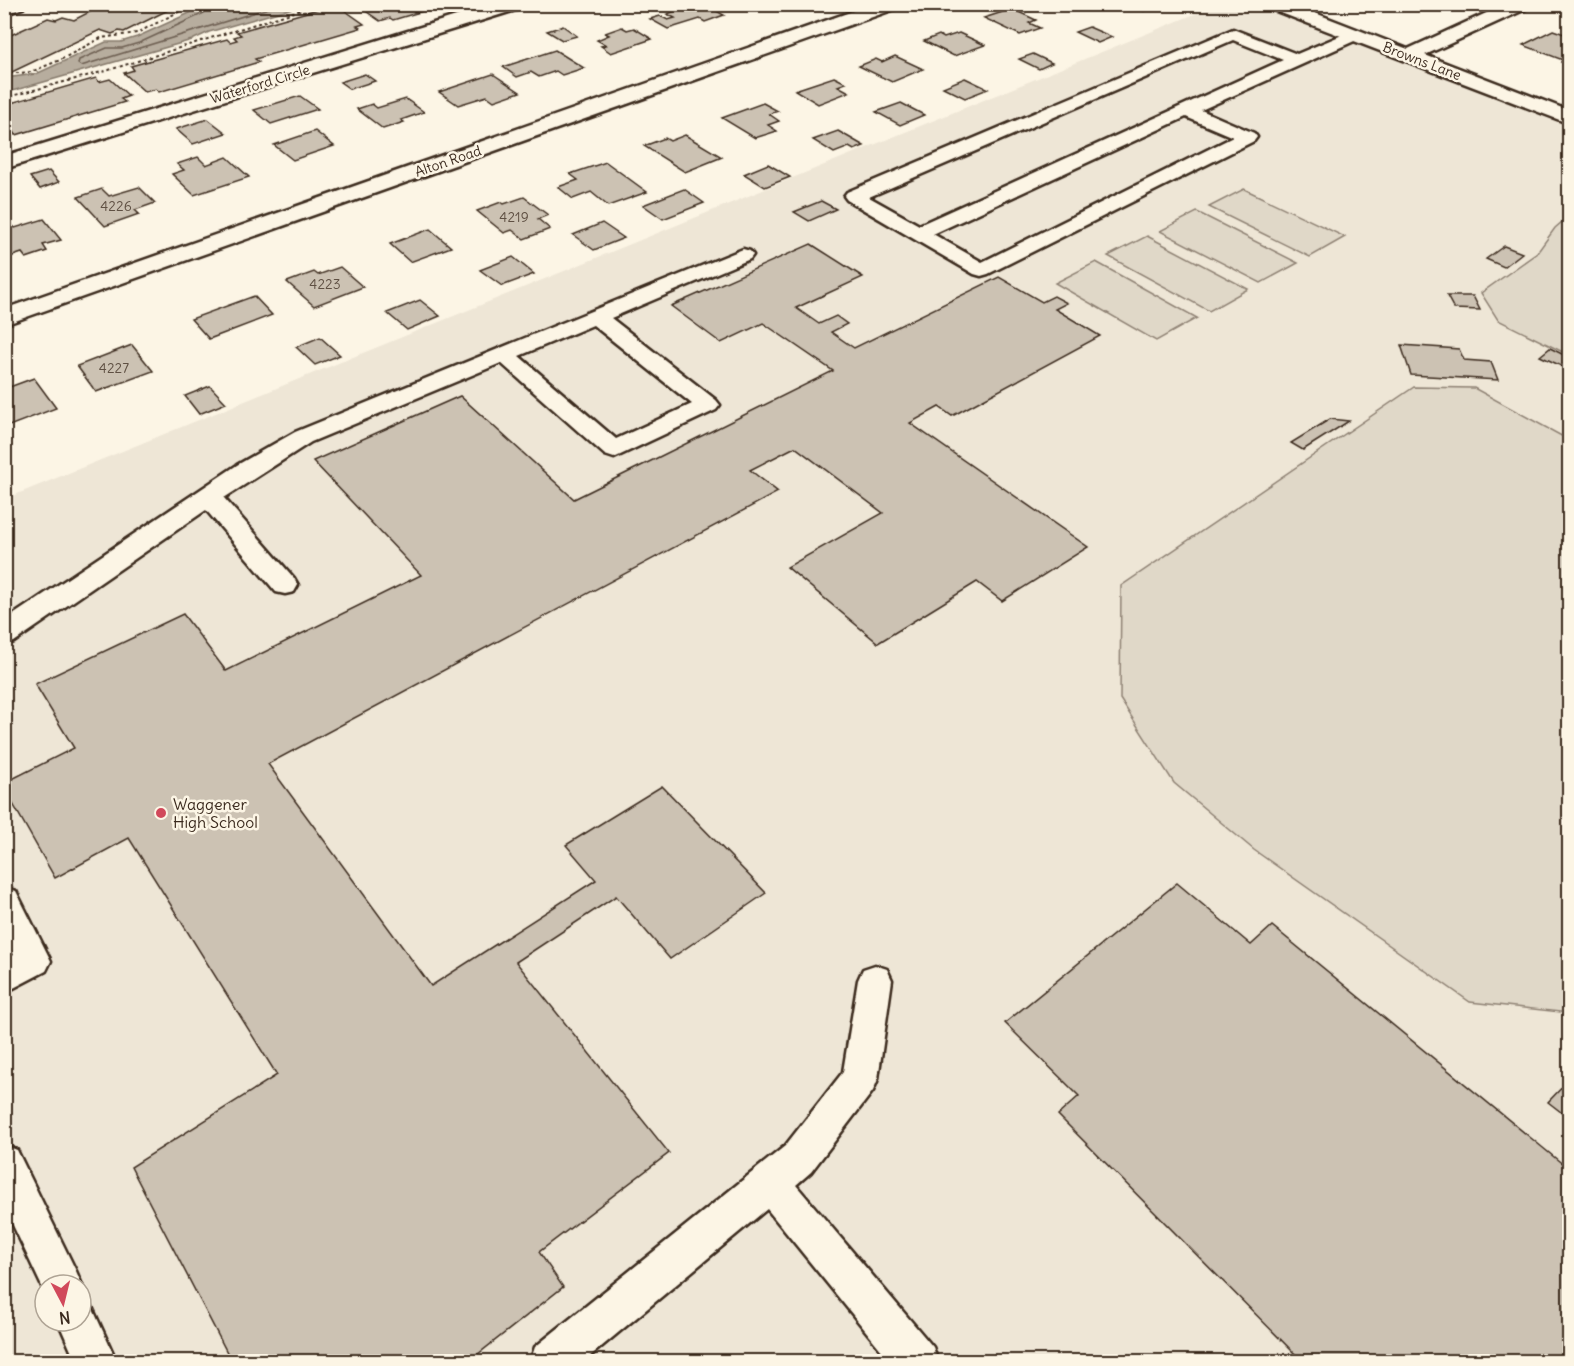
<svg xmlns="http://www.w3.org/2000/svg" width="1574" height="1366" viewBox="0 0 1574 1366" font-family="Delius,sans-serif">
	<rect width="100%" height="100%" fill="#fcf5e5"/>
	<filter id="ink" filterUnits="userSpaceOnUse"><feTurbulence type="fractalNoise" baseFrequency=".0167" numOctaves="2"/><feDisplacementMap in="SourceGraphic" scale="12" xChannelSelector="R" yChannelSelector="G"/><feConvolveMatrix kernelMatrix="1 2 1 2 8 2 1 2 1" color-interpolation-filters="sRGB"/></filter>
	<g filter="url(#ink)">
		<!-- built -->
		<path fill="#eee6d6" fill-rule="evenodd" d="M1217 5H1265L1569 123V1361L5 1362V499ZM45 1285H81V1321H45Z"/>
		<!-- green -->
		<g fill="#e0d8c8" stroke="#8e8173" stroke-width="1.5">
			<path d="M1244 189 1345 237 1310 257 1209 207Z"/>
			<path d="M1197 212 1298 263 1261 283 1160 231Z"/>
			<path d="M1569 216V355L1498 320 1481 293 1537 253 1555 228Z"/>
			<path d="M1147 236 1248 289 1209 311 1108 256Z"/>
			<path d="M1096 262 1197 318 1156 341 1055 283Z"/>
			<path d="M1414 387 1474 388 1569 440V1013L1470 1002 1254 850 1174 783 1120 699 1121 586Z"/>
		</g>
		<!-- water -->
		<path fill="#b7ad9e" stroke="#85796b" stroke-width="1.5" d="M207 5H303L209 32 192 40 5 93V78L36 74 106 42H121L137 37Z"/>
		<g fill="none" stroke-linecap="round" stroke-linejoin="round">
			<!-- shore -->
			<path stroke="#6d5e51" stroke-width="1.5" d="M208 4 204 13 139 43 122 48H107L79 60 78 64 81 66 282 4"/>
		</g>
		<!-- building -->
		<g fill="#ccc2b3" stroke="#3b2a1e" stroke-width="1.5">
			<path d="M105 4H180L124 32 119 31 112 34 100 30 14 71 4 72V38L48 18 56 20 63 17 74 20Z"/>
			<path d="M447 4 393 20 390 18 380 21 357 5Z"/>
			<path d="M695 4H704L724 15 705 22 700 19 668 29 650 19 660 16 668 20 675 18 667 14Z"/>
			<path d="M1120 4H1161L1144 11 1136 7 1130 9Z"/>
			<path d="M328 6 333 9 340 7 364 24 357 26 360 28 255 59 259 62 159 92 156 89 145 92 124 73 134 70 131 66 227 39 230 42 237 40 234 37 241 35 237 32Z"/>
			<path d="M1012 9 1036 20 1029 23 1040 28 1020 35 984 18Z"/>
			<path d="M563 26 577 36 562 40 547 31Z"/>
			<path d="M622 27 627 30 634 28 652 39 611 53 601 46 606 45 597 40 609 35 605 33Z"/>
			<path d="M1089 27 1112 37 1098 43 1075 32Z"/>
			<path d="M1553 30 1570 36V65L1561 62 1563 60 1523 45Z"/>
			<path d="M959 33 985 45 954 56 924 41 939 35 944 38Z"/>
			<path d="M555 50 584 68 562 75 556 71 539 77 531 72 517 77 503 67Z"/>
			<path d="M1033 54 1052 63 1039 69 1019 59Z"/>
			<path d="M895 56 923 69 892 82 859 66 876 59 882 62Z"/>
			<path d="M365 74 375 81 350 89 340 82Z"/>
			<path d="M493 74 520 92 494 101 487 96 458 105 439 92Z"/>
			<path d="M834 77 846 83 838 86 849 92 818 104 795 90Z"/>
			<path d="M96 78 99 82 110 79 129 96 121 99 125 102 16 135 14 132 4 135V105Z"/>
			<path d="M965 78 988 89 965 98 943 87Z"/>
			<path d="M300 96 318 109 271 124 254 110Z"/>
			<path d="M406 99 424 112 401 120 404 122 383 129 357 109 372 104 377 108Z"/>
			<path d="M763 103 778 111 769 114 779 121 768 125 777 131 755 138 722 118Z"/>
			<path d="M901 103 924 115 900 125 876 112Z"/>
			<path d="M208 119 226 133 193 144 176 129Z"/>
			<path d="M315 131 334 146 293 160 274 145Z"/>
			<path d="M838 131 864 146 854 150 849 147 834 153 813 140Z"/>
			<path d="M685 135 722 157 685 172 644 146 665 138 670 141Z"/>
			<path d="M198 157 206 165 227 157 249 177 194 195 172 174 184 170 177 164Z"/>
			<path d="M606 162 647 192 608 206 591 192 573 199 558 187 578 180 570 174Z"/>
			<path d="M768 164 790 177 765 187 744 174Z"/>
			<path d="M49 171 59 182 40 189 30 177Z"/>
			<path d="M139 187 155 203 135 210 139 214 105 226 78 197 102 189 109 196Z"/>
			<path d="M684 189 704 203 663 219 643 205Z"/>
			<path d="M524 197 548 215 538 219 550 229 524 239 512 230 504 233 477 211 501 202 504 204Z"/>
			<path d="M821 201 836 209 809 221 794 212Z"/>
			<path d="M44 219 61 240 43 245 47 251 26 258 22 253 4 259V226L11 224 15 228Z"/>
			<path d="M602 223 624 238 594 250 573 235Z"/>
			<path d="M430 229 451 247 410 262 390 244Z"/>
			<path d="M811 244 863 277 796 308 819 324 836 316 847 324 831 332 854 348 999 277 1042 302 1054 296 1067 303 1055 309 1100 336 952 416 939 407 910 423 1088 547 1002 601 977 582 878 643 787 567 883 513 795 447 750 470 778 492 268 764 431 986 596 880 566 845 662 786 766 893 670 959 616 896 516 962 669 1153 539 1252 563 1287 468 1362H232L131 1167 277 1075 129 838 55 878 4 788V783L74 748 35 684 183 614 226 671 421 575 313 461 460 396 574 499 833 371 763 323 721 343 671 306Z"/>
			<path d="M1504 246 1522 253 1504 267 1486 259Z"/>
			<path d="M513 257 534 274 502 286 480 270Z"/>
			<path d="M340 267 363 287 314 306 287 282 314 272 318 275Z"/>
			<path d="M254 296 272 315 209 339 191 319Z"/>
			<path d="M1447 296H1473L1480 310 1454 309Z"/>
			<path d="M420 300 440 316 407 330 387 313Z"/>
			<path d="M320 337 340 355 315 365 296 347Z"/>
			<path d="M132 345 153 371 96 392 77 366Z"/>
			<path d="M1401 345 1459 349 1464 360 1491 362 1498 380 1411 375Z"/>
			<path d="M1550 348 1570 358V370L1540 356Z"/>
			<path d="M34 378 56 408 4 428V389Z"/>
			<path d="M210 386 226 403 199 414 185 396Z"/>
			<path d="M1330 419 1349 421 1303 450 1291 443Z"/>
			<path d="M1177 883 1251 945 1272 926 1570 1170V1362H1303L1058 1115 1079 1096 1005 1023Z"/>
			<path d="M1570 1079V1119L1548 1102Z"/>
		</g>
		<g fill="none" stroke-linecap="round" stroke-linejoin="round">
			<defs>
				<g id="service">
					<path d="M1233 29 1297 54 1349 32 1355 30 1363 35 1361 38 1201 110 1254 133 1257 137 1254 141 988 274 981 276 974 274 847 200 844 196 847 192ZM1233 40 1283 60 919 225 869 197ZM1186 117 1233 137 982 262 933 234Z"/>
					<path d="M743 249 750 251 753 255 750 259 611 318 716 400 720 405 716 410 614 458 605 455 501 363 311 442 224 498 294 578 298 585 294 592 285 594 276 592 206 510 14 642 4 645V621L237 465 295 432ZM593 325 692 404 616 439 519 356Z"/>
					<path d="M4 887 16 891 51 961 46 971 4 993V960L14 955 4 935Z"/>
					<path d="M875 965 887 969 892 980 878 1079 873 1091 811 1172 796 1185 933 1347 938 1362H891L767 1209 583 1362H530L535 1347 785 1146 843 1072 858 980 863 969Z"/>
					<path d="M4 1145 17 1150 76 1271 82 1285 81 1287V1285H45V1293L4 1206Z"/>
					<path d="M81 1302 92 1307 117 1362H76L58 1321H81Z"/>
				</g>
				<g id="minor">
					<path d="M4 4H26L23 8 4 15Z"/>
					<path d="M495 4H525L522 8 4 169V156Z"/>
					<path d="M873 4H901L898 8 4 325V309Z"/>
					<path d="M1265 4H1292L1408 49 1506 4H1531L1528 8 1425 55 1570 111V124L1268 8Z"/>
				</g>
			</defs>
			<!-- service casing -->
			<use href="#service" stroke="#3b2a1e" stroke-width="5"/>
			<!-- minor casing -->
			<use href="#minor" stroke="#3b2a1e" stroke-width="5"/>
			<!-- path -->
			<g stroke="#3b2a1e" stroke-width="2" stroke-dasharray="3 3" stroke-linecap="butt">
				<path d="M4 74 31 72 60 60 101 38 137 33 194 4"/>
				<path d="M4 98 109 70 319 4"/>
			</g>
			<!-- service -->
			<use href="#service" fill="#fcf5e5" fill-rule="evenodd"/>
			<!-- minor -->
			<use href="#minor" fill="#fcf5e5" fill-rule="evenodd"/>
		</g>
	</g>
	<!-- markers -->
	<circle fill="#d1495b" stroke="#fcf5e5" stroke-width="2" cx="161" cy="813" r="6"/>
	<g text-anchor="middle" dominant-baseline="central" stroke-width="5" stroke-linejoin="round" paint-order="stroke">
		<!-- far-street labels -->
		<g font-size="14" fill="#3b2a1e" stroke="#fcf5e5">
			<text transform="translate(1422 61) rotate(21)">Browns Lane</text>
			<text transform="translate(260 84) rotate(-17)">Waterford Circle</text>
			<text transform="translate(448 161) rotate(-19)">Alton Road</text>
		</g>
		<!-- number labels -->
		<g font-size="14" fill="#5f5043">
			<text x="116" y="206">4226</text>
			<text x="514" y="217">4219</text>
			<text x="325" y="284">4223</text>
			<text x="114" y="368">4227</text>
		</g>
		<!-- poi labels -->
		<g font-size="16" fill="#3b2a1e" stroke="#fcf5e5" text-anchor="start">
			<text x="173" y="804">Waggener<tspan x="173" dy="18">High School</tspan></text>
		</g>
	</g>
	<!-- margin -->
	<rect width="1574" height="1366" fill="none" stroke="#fcf5e5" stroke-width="24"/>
	<rect x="12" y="12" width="1550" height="1342" fill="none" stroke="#3b2a1e" stroke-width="2" filter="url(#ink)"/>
	<!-- north arrow -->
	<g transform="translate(63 1303) rotate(173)"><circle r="28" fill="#fcf5e5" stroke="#afa495" stroke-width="1.5"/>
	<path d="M0-4.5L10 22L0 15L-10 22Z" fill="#d1495b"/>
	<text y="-9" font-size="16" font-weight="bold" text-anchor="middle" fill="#3b2a1e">N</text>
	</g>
</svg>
